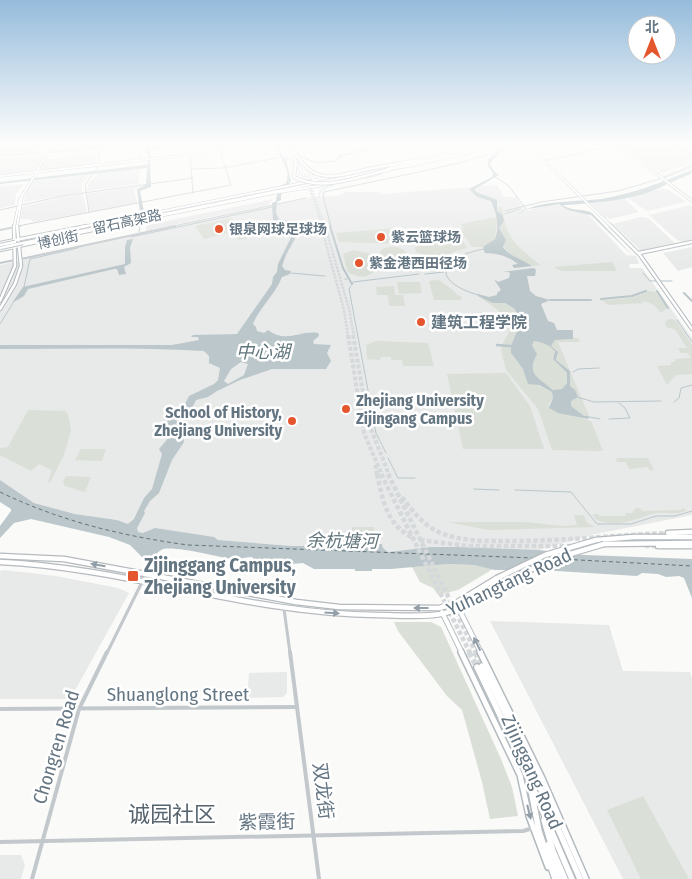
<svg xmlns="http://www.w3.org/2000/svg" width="692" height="879" viewBox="0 0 692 879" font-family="'Fira Sans Condensed','Noto Sans SC',sans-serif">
	<rect width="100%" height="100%" fill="#fafaf8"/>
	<!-- built -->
	<g fill="#e8e9e9">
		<path d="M11 142H45L39 153 0 155Z"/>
		<path d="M54 142H96L97 149 79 150 80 147H79L77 150 50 152 51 150 72 148 74 143 55 144H53Z"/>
		<path d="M657 142H671L692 155V163L662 173 621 146Z"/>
		<path d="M96 152V164L0 175V158L50 155 49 159 69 157 70 153Z"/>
		<path d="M140 169 138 184 87 191 88 184 99 173Z"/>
		<path d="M89 175 82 184V192L24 202 26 190 33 181Z"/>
		<path d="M24 184 16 194 15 205 0 208V187Z"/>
		<path d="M497 185 504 197H516L525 211 552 204H558L572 211 587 213 626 255 636 256 639 264H629L630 268H642L692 338V515L591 535 539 550 431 547 388 552 383 548 382 544 345 543 343 546H292L218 540 202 543 152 535 138 532 126 523 117 520 75 514 34 503 0 480V265L124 237 308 198 340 195 345 192H380L382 194Z"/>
		<path d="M141 186 134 189 137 203 90 212 86 194Z"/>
		<path d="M662 188 669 190 686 202 647 211 627 198Z"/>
		<path d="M83 194 87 212 34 222 29 219H20L22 207 62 197Z"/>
		<path d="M624 198 639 212 610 219 605 218 591 204Z"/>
		<path d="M273 199 268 205 146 231 147 225Z"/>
		<path d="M690 205 692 207V240L684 242 677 240 649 215Z"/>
		<path d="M641 217 648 218 676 244 642 252 613 224Z"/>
		<path d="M692 247V267L678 271 663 253Z"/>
		<path d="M4 570 56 576 118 588 129 593 72 696 65 699H0V571Z"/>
		<path d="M490 621 609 625 623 671 690 672 692 678V879H623Z"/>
		<path d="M287 672V693L283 697 247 698 249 673Z"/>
		<path d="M0 855H21L25 865 21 879H0Z"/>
	</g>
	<!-- green -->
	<g fill="#dadfd7">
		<path d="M498 207H502C504 214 504 221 506 227 512 244 527 254 540 265L532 266C521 259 509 257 503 245L505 238 499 228 504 221 497 211Z"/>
		<path d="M495 217 497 221 495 239 483 247H472L461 231 463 227 460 224Z"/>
		<path d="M232 218 248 238 238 240 236 236 231 237 228 233 204 239 195 226Z"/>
		<path d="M396 228 404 244 339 242 336 233Z"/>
		<path d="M456 229 467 248C455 251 443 254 439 267L426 266 423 261 425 256 416 252 415 247 420 245 413 242 411 235Z"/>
		<path d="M390 247C405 246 407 253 414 265L411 270 397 272 386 268 380 252 382 249Z"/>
		<path d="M354 250 370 254 376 269C369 279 357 278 348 272L343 254Z"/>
		<path d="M612 262 617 271H561L554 267Z"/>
		<path d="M439 280 454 291 456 294 462 297 461 300H434L429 281Z"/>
		<path d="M397 282H420L422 293 399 294Z"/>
		<path d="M394 286 395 295H403L405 306H389L388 295H377L376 287Z"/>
		<path d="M647 291 656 292 667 308 662 312H660C656 305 649 302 642 301L643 303 608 305 602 300C612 300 642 298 647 291Z"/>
		<path d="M478 296 505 303 515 309 518 319 515 329 517 331 511 346 512 355 535 384 552 392 553 398 548 405 566 414 591 421 603 451 552 450 538 409 506 370 501 350 503 343 509 332 506 320 498 310Z"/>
		<path d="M671 319 675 320 692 345V374L676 375 667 385 657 366 672 365 670 362H676L674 359 691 358 688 353H681L678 348H687L675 329 668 328 665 324 667 320Z"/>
		<path d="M573 337 579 339 580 342H558L589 416H584L571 406V401L578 396 570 386V371L556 360 558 352 551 346 555 340 573 339Z"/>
		<path d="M376 341 428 343 434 366H403L402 360H391V357H381L380 360 367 359 366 345Z"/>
		<path d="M534 341 543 342 555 351 553 359 568 375 567 383 562 389 553 390 538 379 532 371 536 351 532 345Z"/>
		<path d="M506 373 530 406 544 449H463L447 374Z"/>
		<path d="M28 410 65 411 68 414 71 430 64 455 50 483 48 482 52 470 39 464 31 471 0 455V448L8 447Z"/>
		<path d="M81 449H106L102 461 75 460Z"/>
		<path d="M616 458H648L654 470H649L648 467 629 469 626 462H617Z"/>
		<path d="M66 476 91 477 85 492 65 486 63 482Z"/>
		<path d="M636 508H640L642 511 682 510 683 508 686 510C675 517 663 510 652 514 632 520 615 529 595 519L593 514H598L599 516H626L625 513H632Z"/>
		<path d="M574 515H584L587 523 595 527 488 530 447 522H525L563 526 577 525Z"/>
		<path d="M352 527H374V532H371L372 542H354V533H352Z"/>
		<path d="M447 564 474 565 493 569 458 590 438 595 433 588 420 582 412 567Z"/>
		<path d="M394 622H431L441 627 501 759 512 787 518 816 490 819 482 782 462 710 447 696 398 631Z"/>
		<path d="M643 796 689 879H641L607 810Z"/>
	</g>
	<!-- water -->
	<g fill="#bbc7cb" fill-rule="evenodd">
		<path d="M144 142H147L149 146 154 147 203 142 150 150 151 187 140 191 144 212H140L137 189 146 185 147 168 0 184V182L145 165 148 164V155Z"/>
		<path d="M274 142H277L284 159 304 157 316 162 335 161 340 155 383 145 385 142C399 146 457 153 465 142H474L475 144 468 143 445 148 387 145 342 156 335 162 315 163 303 158 286 160 291 181 281 195V200L277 202 276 212 278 218 284 220 298 221 296 237 286 255 282 266 285 270 291 271 290 274 282 277C275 295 259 308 253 324L256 327 257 331 264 333 268 330C287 344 299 330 318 333L319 336 313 341 314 344 331 345 327 353 331 361 326 369H272L240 380 217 391 208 397 196 400C190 413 181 428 184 442L172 460 159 493 150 501 144 511 145 513 137 528 138 532 143 533 155 528 214 537 218 540 292 546H343L345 543 382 544 383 548 388 552 431 547H459L539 550 584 555 692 559V598L684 578 679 576 666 577 658 574 642 573 637 576 541 570H495L474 565 448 564 391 569H372V571H355V569H314L303 563 291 564 263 559 255 561 252 557C246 557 239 560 233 559 217 557 178 546 163 549 158 551 155 556 152 560L143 558 130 545 109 537 31 519 14 523 0 538V526L11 511V509L0 502V480L34 503 75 514 117 520 128 524 134 519 144 498 152 489 162 454 159 449 170 436 165 428 168 420 180 414 189 396 214 384 218 380 220 368 209 363V356L204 351C136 347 68 349 0 349V345H172L199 340 198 337H191L193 335 237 334 272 284 273 277 277 272 278 264 293 233 290 226 276 224 273 220 272 203 276 201 278 187 286 183C290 171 285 166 280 156 278 152 277 146 274 142ZM241 362 248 364 244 375 228 384 224 381 231 369Z"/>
		<path d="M493 156 495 157 490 164 495 172 499 175 475 189 476 192 497 200V211L502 214 504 221 499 228 506 240 503 247C510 257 522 259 532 266L514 268 512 265 518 264C508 256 497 253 485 253L483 247 495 239C500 226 496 212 491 201L477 197 469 189 492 177 493 173 488 166V159Z"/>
		<path d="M690 169H692L691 174C680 178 669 183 659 188 634 200 590 204 563 205 572 212 583 208 592 213L633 256 591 215 568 210 559 204 528 209 510 218C516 216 521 211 527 209 548 200 583 202 607 198 637 192 663 182 691 170Z"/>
		<path d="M133 239 130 248 131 263 124 267 126 274 119 275 117 269H114L28 289 24 296 12 303 23 287 27 286 125 264V247L127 240Z"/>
		<path d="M534 268 536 270 535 276H527L530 291 536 296 550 300 541 304 548 321 554 323 557 330H573V339L555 340 551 346 558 352 556 360 570 371V386L575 390 578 397 571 401V406L584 416H589L588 419 558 413 549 408 553 398 552 392 539 385 528 384 523 369 511 353V346L517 331 515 329 518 319 515 309 505 303H493L478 296V294L489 297 497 295V293L501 290 494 279 498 282 509 278 510 274 509 272H503ZM534 341C543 342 549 345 555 351L553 359 567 373V383L562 389 553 390C538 377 526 375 537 354L532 345Z"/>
	</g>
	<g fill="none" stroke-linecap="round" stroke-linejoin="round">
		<!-- stream -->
		<g stroke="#bbc7cb" stroke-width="1">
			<path d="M495 177 509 186 526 209"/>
			<path d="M139 232 141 219"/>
			<path d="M131 237 272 207"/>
			<path d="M291 273 325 276"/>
			<path d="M643 273 650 281H656"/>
			<path d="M425 274 444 272"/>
			<path d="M345 279H347"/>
			<path d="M660 281H672"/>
			<path d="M352 284 353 282 419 274"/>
			<path d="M351 286 349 289 376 433 386 453"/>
			<path d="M24 287 30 259 78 248"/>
			<path d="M478 295C429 280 440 257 484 249"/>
			<path d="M677 320 692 342"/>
			<path d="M0 324 13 303"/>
			<path d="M573 372 578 369 599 368"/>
			<path d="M577 397 594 402 661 401"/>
			<path d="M674 402 679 398 681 388 692 385"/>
			<path d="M589 417 600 419"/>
			<path d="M609 419 630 418 625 408 619 403"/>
			<path d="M388 458 398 478H415"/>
			<path d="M474 489 499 490"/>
			<path d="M515 490 571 492 597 524H631L656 516H675L692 511"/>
		</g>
		<!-- canal-far2 -->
		<path stroke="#bbc7cb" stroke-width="1" d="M331 227 323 196 324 192C370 182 417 173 463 162 485 156 506 148 529 144"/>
		<!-- canal-far1 -->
		<g stroke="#bbc7cb" stroke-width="2">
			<path d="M330 226 343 268 352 284"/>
			<path d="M657 291 668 308"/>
			<path d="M684 293 692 301"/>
			<path d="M601 299 632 296 646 291"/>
			<path d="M550 300H591"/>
		</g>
		<!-- canal -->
		<path stroke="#bbc7cb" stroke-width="2.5" d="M497 345 511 346"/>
		<!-- river -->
		<g stroke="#bbc7cb" stroke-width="3">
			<path d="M531 144 539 142"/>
			<path d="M489 161 498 153"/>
		</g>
		<!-- ferry -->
		<g stroke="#60757c" stroke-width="1" stroke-dasharray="4 3" stroke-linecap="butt">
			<path d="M0 492C60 521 122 536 188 545L534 558"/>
			<path d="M543 558 551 559"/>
			<path d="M560 559 692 566"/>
		</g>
		<!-- trunk-tunnel-far4 -->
		<g stroke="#d5d9db" stroke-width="2" stroke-dasharray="2 1" stroke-linecap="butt">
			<path d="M304 176 315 203 322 227"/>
			<path d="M307 176 325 227"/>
			<path d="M318 198 321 190 337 183"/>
		</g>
		<!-- trunk-tunnel-far3 -->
		<g stroke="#d5d9db" stroke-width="2.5" stroke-dasharray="2.5 1" stroke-linecap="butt">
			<path d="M321 226 344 310 348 336"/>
			<path d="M325 226 349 309 354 336"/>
		</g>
		<!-- trunk-tunnel-far2 -->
		<g stroke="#d5d9db" stroke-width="4" stroke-dasharray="4 2" stroke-linecap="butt">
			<path d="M348 335 364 433 382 475"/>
			<path d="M353 335 368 421 389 475"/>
			<path d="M375 465 377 475"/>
		</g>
		<!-- trunk-tunnel-far1 -->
		<g stroke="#d5d9db" stroke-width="4.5" stroke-dasharray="4.5 2.5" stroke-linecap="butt">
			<path d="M377 474C383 501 387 526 414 538"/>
			<path d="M381 474 470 653"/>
			<path d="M388 474 476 653"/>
			<path d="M402 497C412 511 424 526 441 533 463 542 488 541 512 541 564 541 616 535 668 533"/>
			<path d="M420 540 468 546H573"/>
			<path d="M580 546H595"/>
			<path d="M645 546H658"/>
		</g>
		<!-- trunk-tunnel -->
		<g stroke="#d5d9db" stroke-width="5.5" stroke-dasharray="5.5 3" stroke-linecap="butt">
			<path d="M469 652 477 667"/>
			<path d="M475 652 482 666"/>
		</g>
		<defs>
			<g id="secondary-far3">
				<path d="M528 142 544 161 612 227"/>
				<path d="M0 176 186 155 260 142"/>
				<path d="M14 227 20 198"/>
				<path d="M17 227 22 196 37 172 51 142"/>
			</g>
			<g id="secondary-far2">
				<path d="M611 226 640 255 692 329"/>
				<path d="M639 253 692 242"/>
				<path d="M0 301 15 266 14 226"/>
				<path d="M0 309 15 284 21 266 17 226"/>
			</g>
			<g id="secondary-far1">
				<path d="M456 603 481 653"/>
				<path d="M442 612 462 653"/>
			</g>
			<g id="secondary">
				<path d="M461 652 520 775 529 816 548 867"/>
				<path d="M480 652 542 778 586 879"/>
			</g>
			<g id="primary-far2">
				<path d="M281 142 298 173 300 182"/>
				<path d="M291 142 300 159"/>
				<path d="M606 142 640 161 692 201"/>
				<path d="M477 148 509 142"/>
				<path d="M399 163 478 148"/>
				<path d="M419 164 475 151"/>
				<path d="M308 169 314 181"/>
				<path d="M139 216 336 176"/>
				<path d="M80 227 108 222"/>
				<path d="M105 227 274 193 331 184"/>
			</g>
			<g id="primary-far1">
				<path d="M0 243 87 226"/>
				<path d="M0 250 111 226"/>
			</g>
			<g id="primary">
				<path d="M596 540 634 537H692"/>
				<path d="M604 544 692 543"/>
				<path d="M0 556 64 559 296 602 339 607 439 608 456 603 497 578"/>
				<path d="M0 562C128 568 249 614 377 615 396 615 428 618 445 613 469 607 491 590 512 578"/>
			</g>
			<g id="trunk-far3">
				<path d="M287 145 304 176"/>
				<path d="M418 162 519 142"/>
				<path d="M391 166 421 160"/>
				<path d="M403 167 420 164"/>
				<path d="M366 177 381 173"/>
				<path d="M105 223 142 216"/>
				<path d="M100 227 392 168"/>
			</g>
			<path id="trunk-far2" d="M23 243 106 226"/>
			<g id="trunk-far1">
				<path d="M668 533 692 532"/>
				<path d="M658 546H692"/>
			</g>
			<g id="trunk">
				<path d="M482 666 525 753 580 879"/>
				<path d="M477 667 518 753 572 879"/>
				<path d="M530 785 539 831 555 879"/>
				<path d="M544 820 553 851 565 879"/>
				<path d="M547 845 559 879"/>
			</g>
			<g id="motorway">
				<path d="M284 142 293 159"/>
				<path d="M373 168 401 163"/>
				<path d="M387 170 420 162"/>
			</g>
		</defs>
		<!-- secondary-far3 casing -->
		<use href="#secondary-far3" stroke="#b3babf" stroke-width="3"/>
		<!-- secondary-far2 casing -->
		<use href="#secondary-far2" stroke="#b3babf" stroke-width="4.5"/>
		<!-- secondary-far1 casing -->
		<use href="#secondary-far1" stroke="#b3babf" stroke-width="6"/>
		<!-- secondary casing -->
		<use href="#secondary" stroke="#b3babf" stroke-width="8"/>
		<!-- primary-far2 casing -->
		<use href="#primary-far2" stroke="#b5babe" stroke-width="3"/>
		<!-- primary-far1 casing -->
		<use href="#primary-far1" stroke="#b5babe" stroke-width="4.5"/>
		<!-- primary casing -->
		<use href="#primary" stroke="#b5babe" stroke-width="7"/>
		<!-- trunk-far3 casing -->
		<use href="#trunk-far3" stroke="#b4b9bd" stroke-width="3"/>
		<!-- trunk-far2 casing -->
		<use href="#trunk-far2" stroke="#b4b9bd" stroke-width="4.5"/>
		<!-- trunk-far1 casing -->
		<use href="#trunk-far1" stroke="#b4b9bd" stroke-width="7"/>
		<!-- trunk casing -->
		<use href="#trunk" stroke="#b4b9bd" stroke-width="8"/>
		<!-- motorway casing -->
		<use href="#motorway" stroke="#b4b9bd" stroke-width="4"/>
		<!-- tertiary-far3 -->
		<g stroke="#c3c8cc" stroke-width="1">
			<path d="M138 142 141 161"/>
			<path d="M345 142 346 148"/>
			<path d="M673 142 692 154"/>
			<path d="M616 145 649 142"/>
			<path d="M0 153 9 142"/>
			<path d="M190 154 193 193"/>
			<path d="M0 156 140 146"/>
			<path d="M544 161 612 146"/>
			<path d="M192 169 223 168 289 156"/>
			<path d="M664 178 692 167"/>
			<path d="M0 210 62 196 193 178"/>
			<path d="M505 211 541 202 618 191 656 180 692 165"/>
			<path d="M89 212 85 185 99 165V142"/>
			<path d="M505 214 520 209"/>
			<path d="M13 227 231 185 217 142"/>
			<path d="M169 227 306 198"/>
		</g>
		<!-- tertiary-far2 -->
		<g stroke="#c3c8cc" stroke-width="2">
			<path d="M0 230 20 226"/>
			<path d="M21 259 175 226"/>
			<path d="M0 263 15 260"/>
		</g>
		<!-- tertiary-far1 -->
		<g stroke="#c3c8cc" stroke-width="3">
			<path d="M284 609 290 653"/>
			<path d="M107 653 146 574"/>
		</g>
		<!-- tertiary -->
		<g stroke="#c3c8cc" stroke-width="4">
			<path d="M290 652 319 879"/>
			<path d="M0 709 297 707"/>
			<path d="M0 842 523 831 533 828"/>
			<path d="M32 879 79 709 107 652"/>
		</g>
		<!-- secondary-far3 -->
		<use href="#secondary-far3" stroke="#fff" stroke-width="2"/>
		<!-- secondary-far2 -->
		<use href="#secondary-far2" stroke="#fff" stroke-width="2.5"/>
		<!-- secondary-far1 -->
		<use href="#secondary-far1" stroke="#fff" stroke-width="4"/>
		<!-- secondary -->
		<use href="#secondary" stroke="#fff" stroke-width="5"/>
		<!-- primary-far2 -->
		<use href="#primary-far2" stroke="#fff" stroke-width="2"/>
		<!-- primary-far1 -->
		<use href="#primary-far1" stroke="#fff" stroke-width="2.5"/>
		<!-- primary -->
		<use href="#primary" stroke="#fff" stroke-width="4.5"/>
		<!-- trunk-far3 -->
		<use href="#trunk-far3" stroke="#fff" stroke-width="2"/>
		<!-- trunk-far2 -->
		<use href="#trunk-far2" stroke="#fff" stroke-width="2.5"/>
		<!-- trunk-far1 -->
		<use href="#trunk-far1" stroke="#fff" stroke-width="4.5"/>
		<!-- trunk -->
		<use href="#trunk" stroke="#fff" stroke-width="5.5"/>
		<!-- motorway -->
		<use href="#motorway" stroke="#fff" stroke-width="2.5"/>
		<defs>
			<g id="primary-bridge">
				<path d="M497 578 545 555 596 540"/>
				<path d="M512 578 557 558 604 544"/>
			</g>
			<g id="trunk-bridge">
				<path d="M0 245 15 242"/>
				<path d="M0 248 23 243"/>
			</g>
			<g id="motorway-bridge">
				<path d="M289 142C312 188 330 177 373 168"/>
				<path d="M292 152 296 162 294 177C321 192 359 177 387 170"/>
			</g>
		</defs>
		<!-- primary-bridge casing -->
		<use href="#primary-bridge" stroke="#b5babe" stroke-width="7" stroke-linecap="butt"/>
		<!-- trunk-bridge casing -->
		<use href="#trunk-bridge" stroke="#b4b9bd" stroke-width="4.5" stroke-linecap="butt"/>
		<!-- motorway-bridge casing -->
		<use href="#motorway-bridge" stroke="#b4b9bd" stroke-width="4" stroke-linecap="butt"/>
		<!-- primary-bridge -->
		<use href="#primary-bridge" stroke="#fff" stroke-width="4.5"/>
		<!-- trunk-bridge -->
		<use href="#trunk-bridge" stroke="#fff" stroke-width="2.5"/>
		<!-- motorway-bridge -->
		<use href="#motorway-bridge" stroke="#fff" stroke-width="2.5"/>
	</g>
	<!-- one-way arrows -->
	<defs><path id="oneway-solid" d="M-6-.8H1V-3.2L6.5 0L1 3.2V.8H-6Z" transform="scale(1.25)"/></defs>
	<g fill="#939fa8">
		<use href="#oneway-solid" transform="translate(98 565) rotate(-170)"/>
		<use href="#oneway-solid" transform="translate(421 608) rotate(180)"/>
		<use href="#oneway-solid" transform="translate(332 613) rotate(4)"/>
		<use href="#oneway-solid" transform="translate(477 644) rotate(-117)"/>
		<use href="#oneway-solid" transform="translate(529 812) rotate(76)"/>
	</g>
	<!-- sky -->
	<linearGradient id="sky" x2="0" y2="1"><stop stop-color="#96bcdc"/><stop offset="0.54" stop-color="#fdfdfc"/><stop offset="1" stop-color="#fdfdfc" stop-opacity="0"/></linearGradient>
	<rect width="692" height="265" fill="url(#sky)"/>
	<!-- markers -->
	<g fill="#e4572e" stroke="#fff" stroke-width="2">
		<circle cx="219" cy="229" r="5"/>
		<circle cx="381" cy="237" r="5"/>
		<circle cx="359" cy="263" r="5"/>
		<circle cx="421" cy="322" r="5"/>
		<circle cx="346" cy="409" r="5"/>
		<circle cx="292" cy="421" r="5"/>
		<rect x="127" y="570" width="12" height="12" rx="2.5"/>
	</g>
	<g text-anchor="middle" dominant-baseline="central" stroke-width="5" stroke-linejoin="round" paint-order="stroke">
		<!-- far-street labels -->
		<g font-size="14" fill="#657683" stroke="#fff">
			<text transform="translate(127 222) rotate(-12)">留石高架路</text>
			<text transform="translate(58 240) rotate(-12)">博创街</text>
		</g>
		<!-- far-poi labels -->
		<g font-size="14" font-weight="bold" fill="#657683" stroke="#fff" text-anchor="start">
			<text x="229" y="229">银泉网球足球场</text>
			<text x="391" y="237">紫云篮球场</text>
			<text x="369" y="263">紫金港西田径场</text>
		</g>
		<!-- poi labels -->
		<g font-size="16" font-weight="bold" fill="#657683" stroke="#fff" text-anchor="start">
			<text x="431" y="322">建筑工程学院</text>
			<text x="356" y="400">Zhejiang University<tspan x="356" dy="18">Zijingang Campus</tspan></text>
			<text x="282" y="412" text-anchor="end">School of History,<tspan x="282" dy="18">Zhejiang University</tspan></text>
		</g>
		<!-- water labels -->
		<g font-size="18" font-style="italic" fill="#60757c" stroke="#fff">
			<text x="263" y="352">中心湖</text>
			<text transform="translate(342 541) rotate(1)">余杭塘河</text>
		</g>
		<!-- near-poi labels -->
		<g font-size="19" font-weight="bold" fill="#657683" stroke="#fff" text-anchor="start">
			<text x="144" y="565">Zijinggang Campus,<tspan x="144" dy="22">Zhejiang University</tspan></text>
		</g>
		<!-- near-street labels -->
		<g font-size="19" fill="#657683" stroke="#fff">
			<text transform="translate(509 582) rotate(-25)">Yuhangtang Road</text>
			<text x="178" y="694">Shuanglong Street</text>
			<text transform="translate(56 747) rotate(-73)">Chongren Road</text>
			<text transform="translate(532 772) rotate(66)">Zijinggang Road</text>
			<text transform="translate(323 791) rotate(83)">双龙街</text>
			<text transform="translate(267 822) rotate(-1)">紫霞街</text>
		</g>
		<!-- near-quarter labels -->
		<g font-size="22" fill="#57646e" stroke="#fff">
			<text x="172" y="814">诚园社区</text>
		</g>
	</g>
	<!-- north arrow -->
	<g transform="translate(652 40)"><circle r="24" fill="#ffffff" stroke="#c1c8cd"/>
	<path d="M0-4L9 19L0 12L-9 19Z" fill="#e4572e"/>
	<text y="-8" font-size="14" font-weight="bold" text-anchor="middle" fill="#657683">北</text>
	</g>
</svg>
